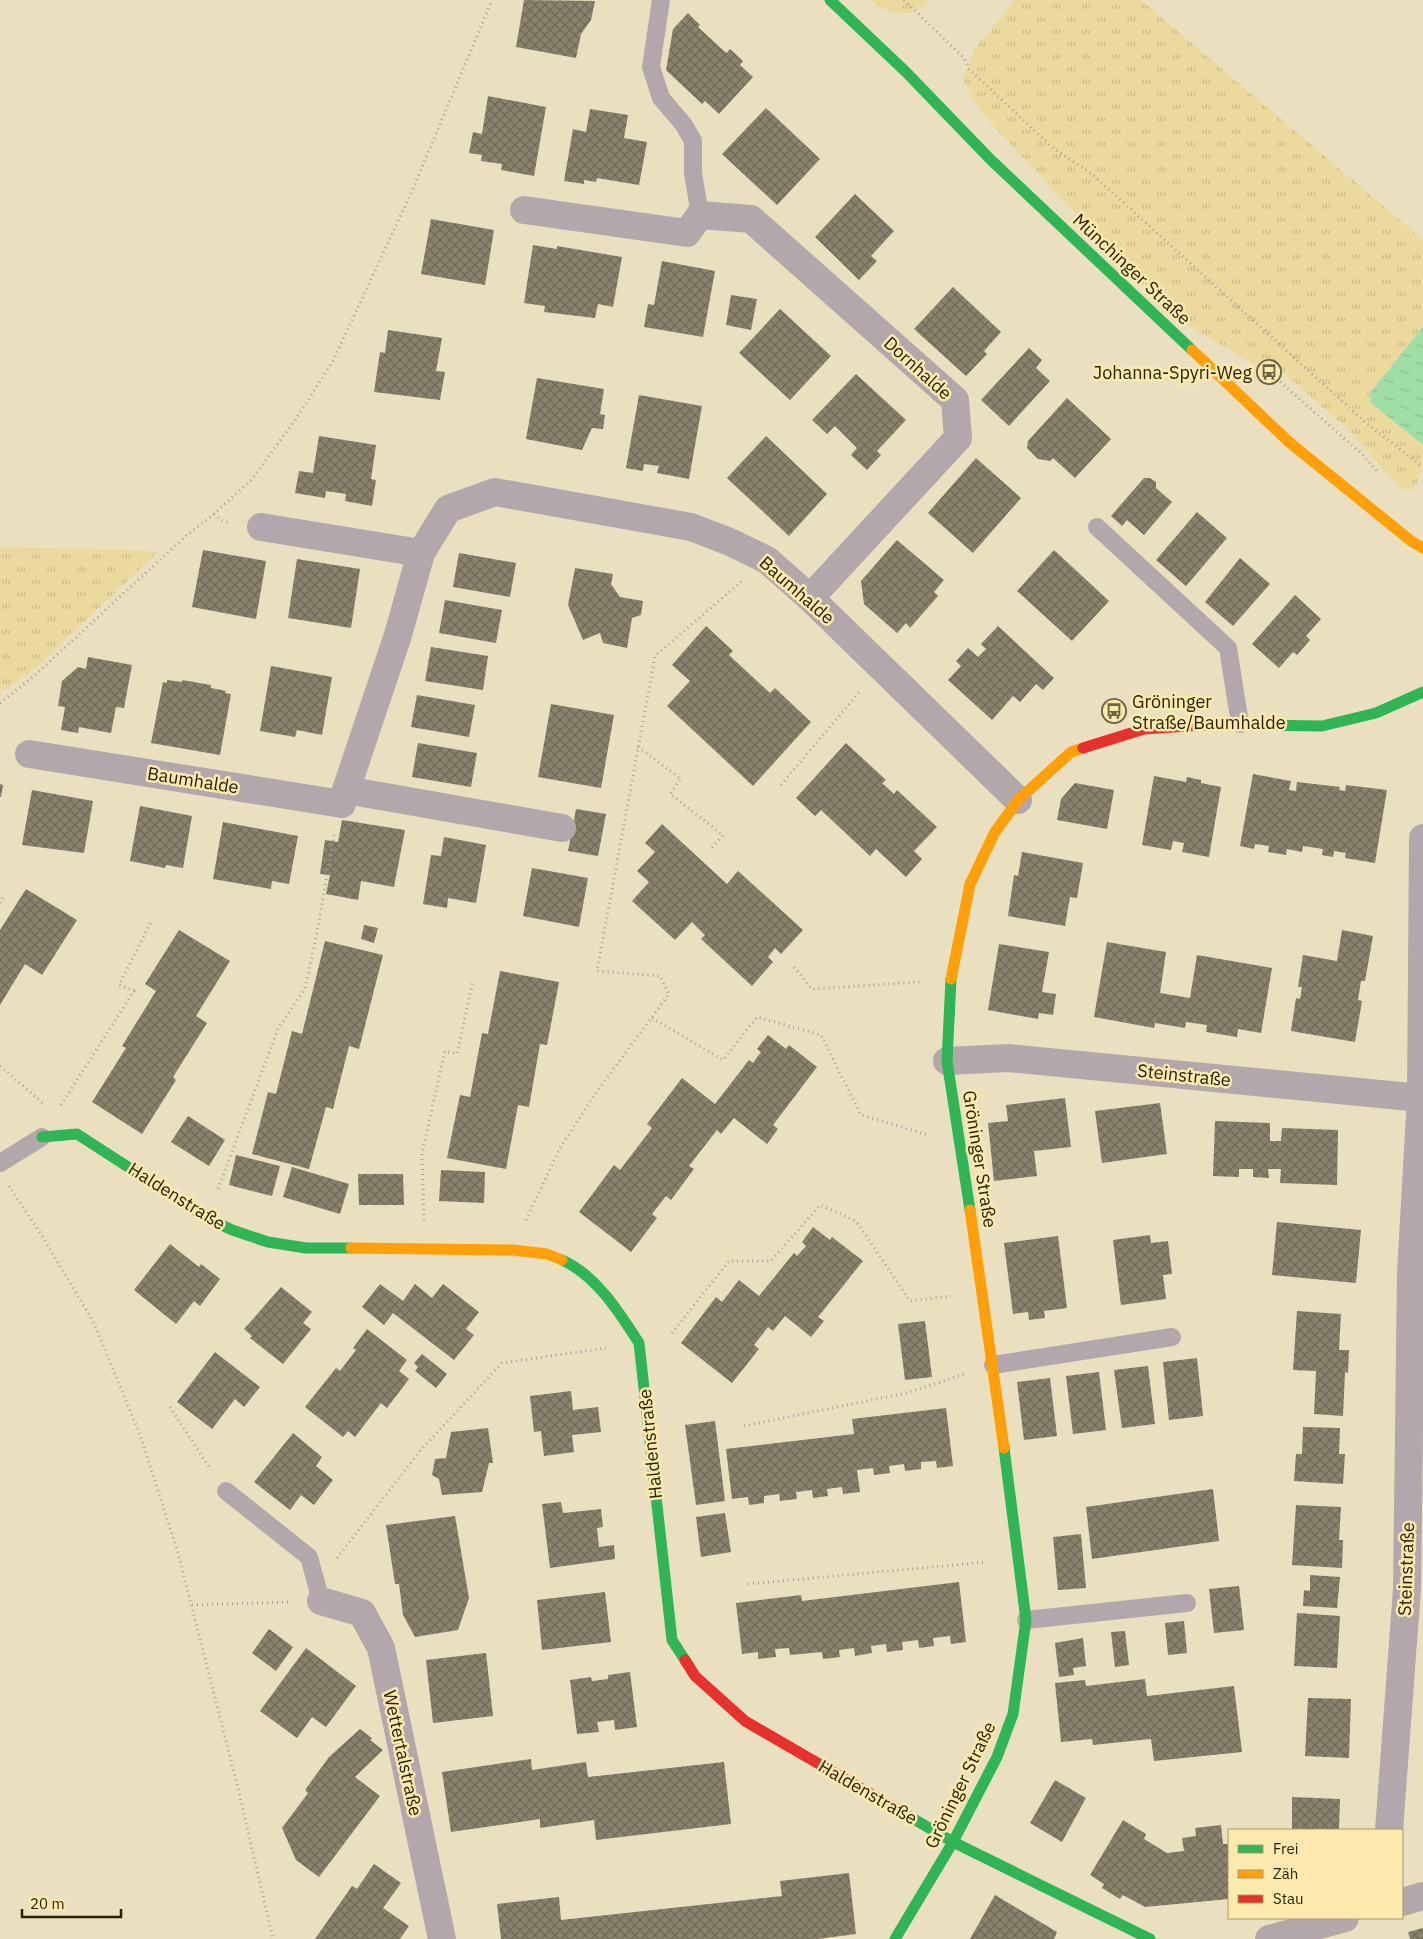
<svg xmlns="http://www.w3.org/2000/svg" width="1423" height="1939" viewBox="0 0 1423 1939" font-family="'IBM Plex Sans',sans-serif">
	<defs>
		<pattern id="grass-tufts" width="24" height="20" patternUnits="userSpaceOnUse" patternTransform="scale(1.25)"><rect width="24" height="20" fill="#ebd99e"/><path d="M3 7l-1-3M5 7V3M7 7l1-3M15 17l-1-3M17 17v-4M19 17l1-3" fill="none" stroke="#caba86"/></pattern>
		<pattern id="water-ripples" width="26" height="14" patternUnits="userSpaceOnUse" patternTransform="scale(1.25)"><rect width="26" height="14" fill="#9fdea7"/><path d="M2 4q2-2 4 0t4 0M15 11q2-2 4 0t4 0" fill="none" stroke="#89be8e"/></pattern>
		<pattern id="building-cross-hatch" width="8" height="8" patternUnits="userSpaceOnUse" patternTransform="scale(1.25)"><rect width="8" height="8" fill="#89826c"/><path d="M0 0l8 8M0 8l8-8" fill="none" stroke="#706a57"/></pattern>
	</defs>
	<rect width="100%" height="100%" fill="#eae0c0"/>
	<!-- grass -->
	<g fill="url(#grass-tufts)">
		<path d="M872 0H931C912 18 891 18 872 0Z"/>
		<path d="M1015 0H1141L1423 240V467C1417 479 1416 498 1399 487L1347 428 1267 359 1258 369 1249 361 1180 321 1119 260 991 123 971 97 963 80 974 50Z"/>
		<path d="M0 547 159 551 33 670 0 693Z"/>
	</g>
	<!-- water -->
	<path fill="url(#water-ripples)" d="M1423 327V445L1371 403 1370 393Z"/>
	<!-- building -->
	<g fill="url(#building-cross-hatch)">
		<path d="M524 0 595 1 591 20 581 34 576 58 516 47Z"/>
		<path d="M688 13 700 25 698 27 724 51 727 53 730 49 743 61 740 65 753 77 719 114 705 101 702 104 666 70 673 29Z"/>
		<path d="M488 96 546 107 534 176 501 170 502 164 481 161 482 155 469 153 473 132 482 134Z"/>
		<path d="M766 108 820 159 777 205 722 154Z"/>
		<path d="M590 109 628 115 624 138 647 142 639 185 597 178 596 182 584 180V184L564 181 573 129 586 132Z"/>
		<path d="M855 194 894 231 871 256 877 261 859 280 815 237Z"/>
		<path d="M431 219 494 230 485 285 421 274Z"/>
		<path d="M533 245 557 249V246L622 257 613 307 598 304 595 318 544 312 545 306 524 303Z"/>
		<path d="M662 261 715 271 703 337 644 327 648 304 654 305Z"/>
		<path d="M953 287 1001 332 984 351 987 354 966 376 914 329Z"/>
		<path d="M731 295 757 299 751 330 726 325Z"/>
		<path d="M780 309 831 356 790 400 739 353Z"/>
		<path d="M388 330 442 338 436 371 445 372 440 400 374 392 380 352 385 353Z"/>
		<path d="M1029 348 1042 360 1036 368 1050 381 1009 426 981 400Z"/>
		<path d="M856 374 906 420 877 451 881 455 867 470 851 455 857 448 835 426 827 434 812 420Z"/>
		<path d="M537 378 604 389 600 414 605 415 603 429 592 428 582 450 526 439Z"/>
		<path d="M639 395 702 406 689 479 657 473 659 466 644 464 643 471 626 468Z"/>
		<path d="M1067 398 1111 439 1075 478 1053 458 1050 461 1038 459 1027 448 1028 441Z"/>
		<path d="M319 436 376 445 371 479 376 480 372 506 345 501 346 494 326 491 325 498 295 493 299 471 313 473Z"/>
		<path d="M766 436 827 494 789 536 727 478Z"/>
		<path d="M976 458 1021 498 973 553 928 513Z"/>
		<path d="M1144 478H1150L1156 482V488L1172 502 1144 535 1127 520 1122 526 1111 516Z"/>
		<path d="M1197 512 1227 538 1186 586 1156 560Z"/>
		<path d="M897 540 944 580 934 592 938 596 910 628 906 623 897 633 864 604 861 581Z"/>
		<path d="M203 550 266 561 256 619 192 607Z"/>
		<path d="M1054 550 1109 601 1072 641 1017 591Z"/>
		<path d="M459 553 516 563 510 597 453 587Z"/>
		<path d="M1240 558 1270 584 1233 626 1205 602Z"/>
		<path d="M297 559 360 569 351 628 288 618Z"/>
		<path d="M575 568 613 574 611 584 620 597 643 601 641 615 632 618 627 648 603 643 600 633 583 640 568 605Z"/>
		<path d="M1295 595 1321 619 1306 636 1310 640 1297 655 1293 652 1279 668 1252 644Z"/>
		<path d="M445 600 502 610 496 643 439 633Z"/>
		<path d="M706 626 733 651 729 655 770 693 775 688 811 722 753 786 667 706 690 681 672 665Z"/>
		<path d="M998 626 1054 678 1043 690 1036 684 1020 702 1013 696 992 720 948 680 961 666 956 661 968 648 978 657 986 649 981 644Z"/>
		<path d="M431 647 488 656 483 690 425 681Z"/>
		<path d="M88 657 132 665 124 708 116 707 111 733 79 727 78 733 61 730 65 707 58 706 62 681 78 667 86 669Z"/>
		<path d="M271 666 332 677 322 735 297 730 295 737 260 731Z"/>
		<path d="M167 680 182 682V680L211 685V688L226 691 225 693 231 694 220 755 151 743 163 682 167 683Z"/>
		<path d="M417 695 475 705 469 737 411 727Z"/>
		<path d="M551 704 614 715 601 788 538 777Z"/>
		<path d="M418 743 477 753 471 787 412 777Z"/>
		<path d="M846 743 886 780 882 783 894 794 897 790 937 827 914 851 922 859 906 877 876 849 870 856 821 810 815 816 796 798Z"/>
		<path d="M1253 774 1291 781 1289 790 1296 791 1297 782 1340 787 1339 790 1345 791 1346 785 1387 790 1375 863 1345 858 1346 853 1334 851 1333 857 1322 855 1323 849 1303 846 1302 852 1287 849 1286 855 1268 852 1269 846 1255 844 1254 849 1240 846Z"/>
		<path d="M1154 776 1186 782 1187 777 1201 780V783L1221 787 1209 857 1182 852 1184 843 1173 841 1171 850 1142 845Z"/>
		<path d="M1075 783 1114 790 1107 829 1057 820 1061 799Z"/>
		<path d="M0 784 3 785 1 797H0Z"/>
		<path d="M32 790 93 801 84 853 22 845Z"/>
		<path d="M140 806 192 816 183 868 166 865 165 868 130 861Z"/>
		<path d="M576 809 606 814 598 856 568 851Z"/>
		<path d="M342 820 405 830 394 887 361 881 358 900 326 894 330 875 320 874 325 840 338 842Z"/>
		<path d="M223 822 298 836 289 884 272 881 271 889 213 879Z"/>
		<path d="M662 824 727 884 738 871 803 930 781 954 775 948 768 957 773 962 752 986 701 939 705 935 692 922 675 940 632 901 649 882 637 871 655 852 645 843Z"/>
		<path d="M444 837 486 845 476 903 448 898 447 908 423 904 431 855 441 856Z"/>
		<path d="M1022 852 1083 863 1077 898 1070 897 1065 926 1008 916 1014 875 1018 876Z"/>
		<path d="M532 868 588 878 579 927 523 916Z"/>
		<path d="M26 889 77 920 42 975 25 964 0 1005V930Z"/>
		<path d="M364 925 378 928 374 943 361 939Z"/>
		<path d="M179 930 230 961 196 1016 207 1023 173 1077 176 1080 142 1134 92 1102 126 1048 122 1046 156 991 145 984Z"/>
		<path d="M1342 930 1373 936 1365 981H1361L1358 1000 1362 1001 1355 1042 1291 1031 1296 998 1300 999 1302 987H1298L1303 955 1337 961Z"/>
		<path d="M325 941 383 955 359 1049 349 1046 333 1109 326 1107 309 1169 252 1154 268 1092 276 1094 292 1031 302 1034Z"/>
		<path d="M1107 942 1166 952 1160 993 1190 998 1197 955 1272 968 1261 1033 1238 1029 1237 1037 1206 1032 1207 1025 1186 1022 1185 1028 1155 1023 1154 1028 1094 1017Z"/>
		<path d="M999 944 1049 952 1042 992 1056 994 1053 1015 1039 1013 1038 1019 988 1010Z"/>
		<path d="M500 971 559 982 547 1045 540 1044 529 1107 518 1105 506 1169 447 1158 460 1095 470 1097 482 1033 488 1034Z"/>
		<path d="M768 1035 786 1049 789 1045 817 1067 773 1125 778 1129 767 1144 734 1118 721 1134 717 1130 689 1166 694 1169 671 1200 666 1196 652 1214 657 1218 631 1252 579 1212 614 1165 620 1170 652 1128 647 1124 682 1078 715 1104 749 1060 753 1063 761 1052 757 1049Z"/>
		<path d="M1065 1098 1071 1147 1034 1151 1037 1176 994 1181 988 1123 1008 1121 1006 1105Z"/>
		<path d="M1160 1103 1167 1154 1102 1163 1095 1111Z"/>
		<path d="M188 1116 225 1140 209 1166 171 1142Z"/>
		<path d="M1215 1121 1270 1123V1141H1281L1282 1128 1338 1130 1337 1185 1280 1183 1281 1169H1268L1269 1178 1253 1177V1169H1239V1177L1213 1176Z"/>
		<path d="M236 1155 280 1166 272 1196 229 1185Z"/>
		<path d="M292 1167 349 1184 340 1214 283 1197Z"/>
		<path d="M441 1170 485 1172 484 1203 439 1201Z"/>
		<path d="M358 1174H403L404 1205H359Z"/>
		<path d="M1277 1222 1361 1230 1356 1283 1272 1275Z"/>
		<path d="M813 1227 830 1240 832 1237 863 1261 818 1317 824 1321 811 1337 785 1316 773 1331 768 1327 754 1345 759 1349 732 1383 681 1343 716 1297 722 1302 739 1280 759 1296 794 1253 797 1256 806 1246 802 1242Z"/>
		<path d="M1150 1235 1151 1243 1168 1241 1172 1274 1163 1275 1166 1299 1121 1305 1113 1240Z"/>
		<path d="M1058 1236 1067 1308 1044 1311 1045 1318 1029 1320 1028 1312 1013 1314 1004 1243Z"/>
		<path d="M170 1244 199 1267 201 1264 220 1279 200 1306 194 1301 176 1324 134 1290Z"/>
		<path d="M380 1284 403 1301 415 1284 432 1298 443 1284 479 1312 466 1329 474 1335 454 1360 393 1313 384 1325 362 1307Z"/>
		<path d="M281 1287 312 1312 303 1323 311 1329 283 1364 250 1338 252 1336 244 1329Z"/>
		<path d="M1297 1311 1341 1314 1339 1350H1349L1348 1373 1345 1372 1343 1416 1314 1414 1316 1371 1293 1370Z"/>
		<path d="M925 1321 932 1377 905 1380 898 1324Z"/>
		<path d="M367 1329 407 1360 399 1371 409 1379 387 1408 381 1403 355 1437 348 1431 343 1437 305 1407 336 1368 340 1371 356 1350 353 1348Z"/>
		<path d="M215 1352 260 1387 244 1407 235 1399 212 1429 177 1402Z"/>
		<path d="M422 1354 447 1374 436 1388 415 1371 418 1367 414 1363Z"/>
		<path d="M1197 1358 1203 1416 1169 1420 1163 1362Z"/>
		<path d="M1148 1366 1155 1424 1122 1428 1114 1370Z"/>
		<path d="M1099 1372 1106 1430 1073 1434 1066 1376Z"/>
		<path d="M1050 1378 1057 1436 1024 1440 1017 1382Z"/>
		<path d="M571 1391 573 1410 598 1407 601 1432 572 1435 574 1452 544 1456 541 1431 534 1432 530 1396Z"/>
		<path d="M946 1408 953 1466 937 1468 936 1461 921 1462V1469L905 1471 904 1464 889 1466 890 1473 874 1475 873 1468 857 1470 860 1492 843 1494 842 1487 827 1489 828 1496 813 1498 812 1490 796 1492 797 1499 780 1501 779 1494 764 1496V1503L749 1505 748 1497 732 1499 726 1449 854 1434 852 1419Z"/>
		<path d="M715 1421 725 1501 696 1505 685 1425Z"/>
		<path d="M1303 1427 1340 1428 1339 1454H1345L1343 1484 1294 1481 1296 1454H1302Z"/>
		<path d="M488 1428 493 1463H489L482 1492 442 1495 439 1479 432 1475 435 1459 446 1458 451 1432Z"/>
		<path d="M293 1433 322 1457 316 1466 333 1480 314 1505 301 1495 290 1510 254 1482Z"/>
		<path d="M1213 1489 1219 1541 1092 1559 1086 1507Z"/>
		<path d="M561 1502 563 1513 601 1509 603 1527 597 1528 599 1547 614 1545 615 1559 550 1568 542 1504Z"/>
		<path d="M1296 1505 1341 1507 1339 1540H1343L1342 1568 1292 1565Z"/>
		<path d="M725 1513 731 1552 701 1557 696 1517Z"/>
		<path d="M455 1516 469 1598 458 1630 415 1637 403 1615 399 1584H395L386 1525Z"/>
		<path d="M1081 1534 1086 1588 1058 1590 1053 1537Z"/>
		<path d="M1310 1575 1340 1577 1337 1608 1303 1606 1304 1590 1310 1591Z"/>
		<path d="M959 1582 966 1642 951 1644 950 1636 933 1638 934 1646 919 1648 918 1640 902 1642 903 1650 887 1652 886 1644 871 1646 872 1653 855 1656 854 1648 839 1650 840 1657 823 1659 822 1652 790 1655 789 1648 775 1649 776 1657 758 1659V1652L742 1654 736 1603 801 1595 802 1601Z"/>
		<path d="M1239 1586 1244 1630 1214 1633 1209 1589Z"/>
		<path d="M605 1592 611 1642 542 1650 537 1600Z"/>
		<path d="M1297 1613 1340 1616 1337 1668 1294 1666Z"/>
		<path d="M1184 1621 1187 1653 1168 1655 1165 1623Z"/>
		<path d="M269 1629 293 1647 276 1671 252 1653Z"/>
		<path d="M1125 1631 1129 1665 1115 1667 1111 1632Z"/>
		<path d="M1083 1638 1086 1666 1073 1668 1074 1675 1059 1677 1055 1643Z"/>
		<path d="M306 1648 356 1686 326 1727 312 1717 297 1738 260 1711Z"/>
		<path d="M486 1653 493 1716 433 1723 426 1660Z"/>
		<path d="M630 1672 637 1727 615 1730 614 1720 597 1722 599 1732 577 1734 570 1680 591 1677 592 1681 608 1679V1675Z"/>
		<path d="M1145 1679 1147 1696 1234 1686 1242 1752 1154 1761 1151 1739 1093 1745 1092 1739 1061 1742 1055 1683 1085 1680 1086 1686Z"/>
		<path d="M1308 1698 1351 1699 1349 1758 1305 1756Z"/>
		<path d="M360 1729 372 1738 370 1740 383 1750 355 1777 380 1796 319 1877 296 1860 282 1828 308 1793 305 1790 329 1757Z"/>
		<path d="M531 1759 532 1770 586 1762 588 1777 724 1762 731 1824 596 1840 594 1820 540 1828V1819L451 1832 442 1772Z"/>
		<path d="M1055 1780 1086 1798 1062 1842 1030 1823Z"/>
		<path d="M1292 1797 1340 1799 1339 1830H1292Z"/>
		<path d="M1123 1820 1146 1834 1144 1839 1167 1853 1184 1851 1182 1838 1196 1836 1195 1828 1221 1825 1223 1844H1229V1899L1145 1907 1123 1895 1120 1899 1102 1888 1104 1884 1090 1875Z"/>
		<path d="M374 1864 401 1883 383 1908 409 1926 400 1939H315L352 1886 357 1889Z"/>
		<path d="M849 1873 856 1934 818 1939H501L497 1904 559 1897 561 1920 782 1896 780 1881Z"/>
		<path d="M995 1895 1057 1932 1054 1939H970Z"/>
		<path d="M1423 1928V1939H1410L1408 1932Z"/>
	</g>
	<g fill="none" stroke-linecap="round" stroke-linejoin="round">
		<!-- path -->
		<g stroke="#a9a09b" stroke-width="3" stroke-dasharray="1 4" stroke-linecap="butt">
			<path d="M904 0 964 58 969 69 1053 148 1092 174 1365 422 1423 467"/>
			<path d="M1269 372 1363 455 1378 472"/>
			<path d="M214 514 223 521 231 523"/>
			<path d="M0 703 34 676 186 536 214 514 251 480 296 419 333 361 412 191 492 0"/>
			<path d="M638 747 681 779 670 794 723 835 711 848"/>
			<path d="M781 785 861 690"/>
			<path d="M0 903 3 897"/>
			<path d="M794 967 812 989 920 982"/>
			<path d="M652 1018 723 1060 757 1017 821 1035 861 1115 928 1135"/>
			<path d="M0 1066 45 1105"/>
			<path d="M61 1105 134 991 119 985 151 922"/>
			<path d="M9 1186 42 1236 94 1323 140 1435 177 1549 237 1784 273 1939"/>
			<path d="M218 1189 278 1029 305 988 316 938 334 835"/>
			<path d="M424 1220 422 1153 445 1051 457 1054 473 980"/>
			<path d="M526 1220 560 1148 595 1094 669 994 660 976 597 971 655 656 742 581"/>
			<path d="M672 1333 729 1261H771L820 1205 856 1221 910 1301 951 1296"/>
			<path d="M170 1407 211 1470"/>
			<path d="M744 1426 906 1393 964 1374"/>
			<path d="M337 1558 419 1452 502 1363 606 1348"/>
			<path d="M748 1584 987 1562"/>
			<path d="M192 1605 290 1602"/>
		</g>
		<!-- lane -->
		<g stroke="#b4a7ac" stroke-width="18">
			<path d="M661 0 651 67 661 98 684 125 693 141V173L700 215"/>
			<path d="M1097 527 1228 648 1240 724"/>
			<path d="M0 1163 42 1137"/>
			<path d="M993 1365 1172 1337"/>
			<path d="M226 1491 309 1557 321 1601"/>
			<path d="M1026 1620 1187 1603"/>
		</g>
		<!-- street -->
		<g stroke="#b4a7ac" stroke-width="28">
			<path d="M524 210 687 233 700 215 751 219 955 400 958 438 810 598"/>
			<path d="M261 527 421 553"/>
			<path d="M29 754 342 804 346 790 562 828"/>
			<path d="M346 790 398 635 421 553 448 509 495 492 691 527 730 542 767 560 810 598 1018 800"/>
			<path d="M947 1061 1008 1058 1421 1098"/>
			<path d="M321 1601 362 1613 381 1648 442 1939"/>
			<path d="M1389 1830 1407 1589 1411 1272 1421 1098 1423 838"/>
			<path d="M1402 1902 1423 1896"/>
			<path d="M1269 1939 1345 1918"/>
		</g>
		<!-- fast -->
		<g stroke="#30b455" stroke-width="11">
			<path d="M830 0 906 72 990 159 1192 350"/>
			<path d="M1240 725 1322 726 1376 713 1423 692"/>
			<path d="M951 979 947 1061 970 1210"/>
			<path d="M42 1137 77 1134 207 1218 232 1230 268 1242 306 1248H351"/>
			<path d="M562 1260C596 1275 619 1312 639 1343L672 1640 685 1660"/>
			<path d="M895 1808 953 1842 1150 1939"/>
			<path d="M895 1939 953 1842 997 1757 1013 1714 1026 1620 1004 1448"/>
		</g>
		<!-- slow -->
		<g stroke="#ff9f0a" stroke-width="11">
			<path d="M1192 350 1289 442 1411 541 1423 548"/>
			<path d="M951 979 970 884 995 832 1018 800 1071 752 1083 748"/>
			<path d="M970 1210 1004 1448"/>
			<path d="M351 1248 513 1250 547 1254 562 1260"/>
		</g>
		<!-- jam -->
		<g stroke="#e5322d" stroke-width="11">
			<path d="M1083 748 1144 729 1202 725H1240"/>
			<path d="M685 1660 695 1676 745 1721 895 1808"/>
		</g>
	</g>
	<!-- icons -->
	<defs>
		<symbol id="bus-ring" viewBox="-11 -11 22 22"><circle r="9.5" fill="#fbe9ae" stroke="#6e6445" stroke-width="1.5"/><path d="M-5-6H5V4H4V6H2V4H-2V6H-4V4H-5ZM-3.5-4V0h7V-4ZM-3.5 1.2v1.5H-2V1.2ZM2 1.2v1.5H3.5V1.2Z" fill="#6e6445"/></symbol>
	</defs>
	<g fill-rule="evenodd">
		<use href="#bus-ring" x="1255" y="358" width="28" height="28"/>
		<use href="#bus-ring" x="1100" y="697" width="28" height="28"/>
	</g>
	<g text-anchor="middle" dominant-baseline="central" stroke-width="5" stroke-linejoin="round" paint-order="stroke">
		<!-- street labels -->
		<g font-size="18" fill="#2b2203" stroke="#fbe9ae">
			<text transform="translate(1132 269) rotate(43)">Münchinger Straße</text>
			<text transform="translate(918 368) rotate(42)">Dornhalde</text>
			<text transform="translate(797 590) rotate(41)">Baumhalde</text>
			<text transform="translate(193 780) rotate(9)">Baumhalde</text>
			<text transform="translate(1184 1075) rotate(6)">Steinstraße</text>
			<text transform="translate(980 1159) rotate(81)">Gröninger Straße</text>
			<text transform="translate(177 1196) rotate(32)">Haldenstraße</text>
			<text transform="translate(650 1444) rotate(-96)">Haldenstraße</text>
			<text transform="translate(1406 1569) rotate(-88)">Steinstraße</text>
			<text transform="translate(403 1753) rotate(78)">Wettertalstraße</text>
			<text transform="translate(960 1785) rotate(-64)">Gröninger Straße</text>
			<text transform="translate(868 1792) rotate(30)">Haldenstraße</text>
		</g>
		<!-- poi labels -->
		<g font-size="18" fill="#2b2203" stroke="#fbe9ae" text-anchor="end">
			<text x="1252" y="372">Johanna-Spyri-Weg</text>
			<text x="1132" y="701" text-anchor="start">Gröninger<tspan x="1132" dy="21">Straße/Baumhalde</tspan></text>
		</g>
	</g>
	<!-- legend -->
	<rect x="1228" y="1829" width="175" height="90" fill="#fbe9ae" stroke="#a8996a"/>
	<rect x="1238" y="1845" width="25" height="8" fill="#30b455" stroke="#a8996a"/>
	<text x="1273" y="1854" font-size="15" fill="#2b2203">Frei</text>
	<rect x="1238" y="1870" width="25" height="8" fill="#ff9f0a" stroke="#a8996a"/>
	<text x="1273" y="1879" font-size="15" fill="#2b2203">Zäh</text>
	<rect x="1238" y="1895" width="25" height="8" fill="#e5322d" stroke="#a8996a"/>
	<text x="1273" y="1904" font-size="15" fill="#2b2203">Stau</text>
	<!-- scale -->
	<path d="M22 1909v8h99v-8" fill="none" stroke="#2b2203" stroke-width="2.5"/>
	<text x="30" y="1909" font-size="15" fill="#2b2203" stroke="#fbe9ae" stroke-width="4" paint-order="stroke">20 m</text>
</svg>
